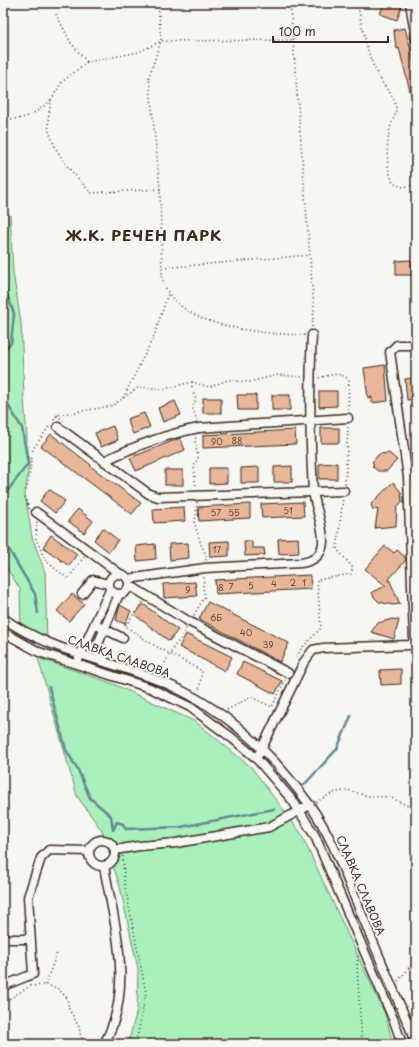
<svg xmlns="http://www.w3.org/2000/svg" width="419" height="1047" viewBox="0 0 419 1047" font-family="'Playpen Sans',sans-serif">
	<rect width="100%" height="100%" fill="#f6f6f2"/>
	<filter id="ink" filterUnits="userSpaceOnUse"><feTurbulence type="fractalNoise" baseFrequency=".025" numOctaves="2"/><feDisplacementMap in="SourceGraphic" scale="8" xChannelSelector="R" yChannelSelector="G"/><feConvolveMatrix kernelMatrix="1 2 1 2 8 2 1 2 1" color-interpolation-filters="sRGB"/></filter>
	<g filter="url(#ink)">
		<!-- green -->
		<g fill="#a9f0bc" stroke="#728d6d">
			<path d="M3 210 10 215 13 272 21 323 24 398 29 464 25 494 32 537 45 572 47 643 21 629 20 589 3 562Z"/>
			<path d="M38 658 111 683 196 722 251 767 300 832 385 1014 393 1044H128L137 1010 138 969 120 887 102 831 77 796Z"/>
		</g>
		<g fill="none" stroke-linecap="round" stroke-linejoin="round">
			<!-- stream -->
			<g stroke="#62898f" stroke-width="2.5">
				<path d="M3 282 14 314 11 343 3 351"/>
				<path d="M3 397 22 428 28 464 5 494 3 509"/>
				<path d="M3 521 8 548 35 594 38 613"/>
				<path d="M49 687 66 750 78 770 90 798 111 816 113 830"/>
				<path d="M304 785 337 749 351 716"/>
				<path d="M113 830 117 822 123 824 126 829 181 827 274 809"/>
			</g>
		</g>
		<!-- building -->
		<g fill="#e8b799" stroke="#3b2a1e">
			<path d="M384 3H403L397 20 380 14Z"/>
			<path d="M405 28 416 68V106L414 107 399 48 397 49 395 41 394 30Z"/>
			<path d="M411 260 412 275H396V261Z"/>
			<path d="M385 365 388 401 372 403V397L368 398 364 368Z"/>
			<path d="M416 378V399L407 400 405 379Z"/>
			<path d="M319 391H337V406L319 407Z"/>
			<path d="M237 395H256V410H238Z"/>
			<rect x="272" y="395" width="18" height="15"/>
			<rect x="203" y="398" width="18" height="15"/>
			<path d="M175 401 181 415 163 422 158 408Z"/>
			<path d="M144 413 150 427 133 434 127 419Z"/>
			<path d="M113 426 118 440 101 447 95 433Z"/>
			<rect x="321" y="428" width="18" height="15"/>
			<path d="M295 430 296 444 203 448V435Z"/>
			<path d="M51 434 91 465 90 466 141 503 132 514 41 446Z"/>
			<path d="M180 438 185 450 136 471 130 458Z"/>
			<path d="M389 453 397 460 387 471H378L372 466 374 464 372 462 379 454Z"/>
			<path d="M337 463V479H319V464Z"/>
			<path d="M292 466V482H274V467Z"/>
			<path d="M259 467V483H241V468Z"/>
			<path d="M209 468H227V483L209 484Z"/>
			<rect x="165" y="470" width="18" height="15"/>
			<path d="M393 482 401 492 402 502 397 507 396 526 375 528 378 509 373 510 371 504Z"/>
			<path d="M49 489 65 501 55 513 40 501Z"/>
			<path d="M303 502 304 516 262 518 261 504Z"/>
			<path d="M250 504V518L199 521 198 507Z"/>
			<path d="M184 507 185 521 154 523 153 509Z"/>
			<path d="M78 509 93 521 84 533 68 521Z"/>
			<path d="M103 528 118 540 109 552 94 540Z"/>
			<path d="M51 535 77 554 69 566 43 547Z"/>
			<path d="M298 538 299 553 279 554 278 539Z"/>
			<path d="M229 541V556L210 557 209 542Z"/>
			<path d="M244 541H252V548H264L265 555 245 556Z"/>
			<path d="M188 543 189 558 170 560 169 544Z"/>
			<path d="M155 544 156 559 137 561 136 546Z"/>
			<path d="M385 546 394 553 397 550 405 557 406 560 389 579 400 604 393 605 379 602 374 597 372 592 386 586 365 569Z"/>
			<path d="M310 575 311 589 216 594 215 580Z"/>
			<path d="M195 582 197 596 164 598 163 584Z"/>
			<path d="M72 594 84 604 69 621 57 611Z"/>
			<path d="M208 602 289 643 280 662 199 619Z"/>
			<path d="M143 604 178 630 169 641 135 615Z"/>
			<path d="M120 605 131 611 125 624 116 620Z"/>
			<path d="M392 619 399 620 394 639 371 632 378 623Z"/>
			<path d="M186 634 232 657 225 671 179 647Z"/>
			<path d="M243 662 282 681 275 694 237 674Z"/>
			<path d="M401 669V684L381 685 380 670Z"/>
		</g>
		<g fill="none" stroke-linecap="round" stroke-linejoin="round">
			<defs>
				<g id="minor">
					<path d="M410 3 416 39"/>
					<path d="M58 427 149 494 158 497 344 491"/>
					<path d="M104 461C133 447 167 434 199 428L348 418"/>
					<path d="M36 512 120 574"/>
					<circle cx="119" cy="584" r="10"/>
					<path d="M128 579 205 568 301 563C313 561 322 556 323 542 324 529 315 506 313 491 310 439 309 388 312 335"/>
					<path d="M129 585 188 621 288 673"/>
					<path d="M82 594 93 580 108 584"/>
					<path d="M3 618C53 654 118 661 174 687 228 712 274 756 309 804 330 833 342 866 355 898 373 942 391 985 410 1028L415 1044"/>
					<path d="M100 627 123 638"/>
					<path d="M3 632 39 652 150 688 169 697 190 707 232 738 256 758 293 801 315 836 394 1021 402 1044"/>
					<path d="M79 658 110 590"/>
					<path d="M105 661 100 657 98 644 119 594"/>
					<path d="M259 754 304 662 313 650 323 648 411 645 414 639 408 477 390 352 397 345H416"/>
					<circle cx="102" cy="853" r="13"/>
					<path d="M115 850 139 846 176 843 269 827 310 805"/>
					<path d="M3 939H30"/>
					<path d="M3 986 33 974 28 897 41 858 49 850 88 851"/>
					<path d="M104 1044C135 989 114 924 104 866"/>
				</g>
			</defs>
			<!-- minor casing -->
			<use href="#minor" stroke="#3b2a1e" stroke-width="11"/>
			<!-- path -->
			<g stroke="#3b2a1e" stroke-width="1.5" stroke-dasharray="1 3" stroke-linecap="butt">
				<path d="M158 3 161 41 149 77 160 189 162 276C170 328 264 334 305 335"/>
				<path d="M290 3 314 309 312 328"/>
				<path d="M357 3C363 28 367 60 382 82 387 90 396 98 396 109 396 115 391 123 390 129 386 147 386 167 393 183L402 187 416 185"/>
				<path d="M56 14 71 43 87 62"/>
				<path d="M3 118C23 122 36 113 51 100"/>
				<path d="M160 189 91 193 67 166 56 149 49 132 48 120 51 100 62 82 87 62 139 52 161 41 292 40"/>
				<path d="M162 268 310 255"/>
				<path d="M319 378C329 375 341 371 349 380L348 410"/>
				<path d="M192 382V391L196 399 193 409 197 421"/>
				<path d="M123 398 154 336 168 294"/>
				<path d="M57 415 63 421"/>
				<path d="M54 420 57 415 112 406 139 387 164 389 192 382 209 387 228 380 249 382 278 375 303 377"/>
				<path d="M345 484 348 426"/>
				<path d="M196 489 194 466 198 458 195 441 196 436"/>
				<path d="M197 502 196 516 194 523C199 534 199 544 206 554V561"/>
				<path d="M29 509 24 495 28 484 33 449 50 425"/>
				<path d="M37 522 36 539 45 560 68 579 84 557"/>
				<path d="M143 602 125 626 152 644 202 671 199 691"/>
				<path d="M194 615 205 596 203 588 204 577"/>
				<path d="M297 657 301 649 321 628 317 580 351 574 353 568 337 549 343 498"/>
				<path d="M165 663 175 645 181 639 186 628"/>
				<path d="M227 710 251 697 272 707 285 680"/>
				<path d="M316 802 333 793 348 790 367 796 390 797 416 810"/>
				<path d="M123 856 124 881 146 993 138 1033 134 1044"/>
				<path d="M358 956 357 967 362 1044"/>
				<path d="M398 981 416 959"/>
				<path d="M45 985 57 953"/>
				<path d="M3 1003 30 986 45 985 57 988 67 998 69 1009 79 1027 81 1037 86 1044"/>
			</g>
			<!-- minor -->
			<use href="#minor" stroke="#f6f6f2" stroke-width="8"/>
		</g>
	</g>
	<g text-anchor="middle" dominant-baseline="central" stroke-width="4" stroke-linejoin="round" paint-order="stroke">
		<!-- number labels -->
		<g font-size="9" fill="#664d3d">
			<text x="237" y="440">88</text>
			<text x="217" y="441">90</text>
			<text x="288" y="510">51</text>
			<text x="216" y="512">57</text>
			<text x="234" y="512">55</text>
			<text x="217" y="549">17</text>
			<text x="293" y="582">2</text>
			<text x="304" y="582">1</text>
			<text x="274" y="583">4</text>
			<text x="251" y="585">5</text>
			<text x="231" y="586">7</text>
			<text x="221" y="587">8</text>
			<text x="188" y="589">9</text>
			<text x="216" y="617">6Б</text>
			<text x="246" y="632">40</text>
			<text x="268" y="644">39</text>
		</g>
		<!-- street labels -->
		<g font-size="11" fill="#3b2a1e" stroke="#f6f6f2">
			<text transform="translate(119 656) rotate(19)">СЛАВКА СЛАВОВА</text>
			<text transform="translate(361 885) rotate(67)">СЛАВКА СЛАВОВА</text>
		</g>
		<!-- district labels -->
		<g font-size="15" font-weight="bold" letter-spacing="1" fill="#3b2a1e" stroke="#f6f6f2">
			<text x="144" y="234">Ж.К. РЕЧЕН ПАРК</text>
		</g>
	</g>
	<!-- margin -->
	<rect width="419" height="1047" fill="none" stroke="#f6f6f2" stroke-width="16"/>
	<rect x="8" y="8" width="403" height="1031" fill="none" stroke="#3b2a1e" stroke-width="1.5" filter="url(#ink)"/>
	<!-- scale -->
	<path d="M273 36v6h115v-6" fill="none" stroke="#3b2a1e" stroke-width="2"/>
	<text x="279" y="36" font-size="12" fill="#3b2a1e" stroke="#f6f6f2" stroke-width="3" paint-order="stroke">100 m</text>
</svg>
